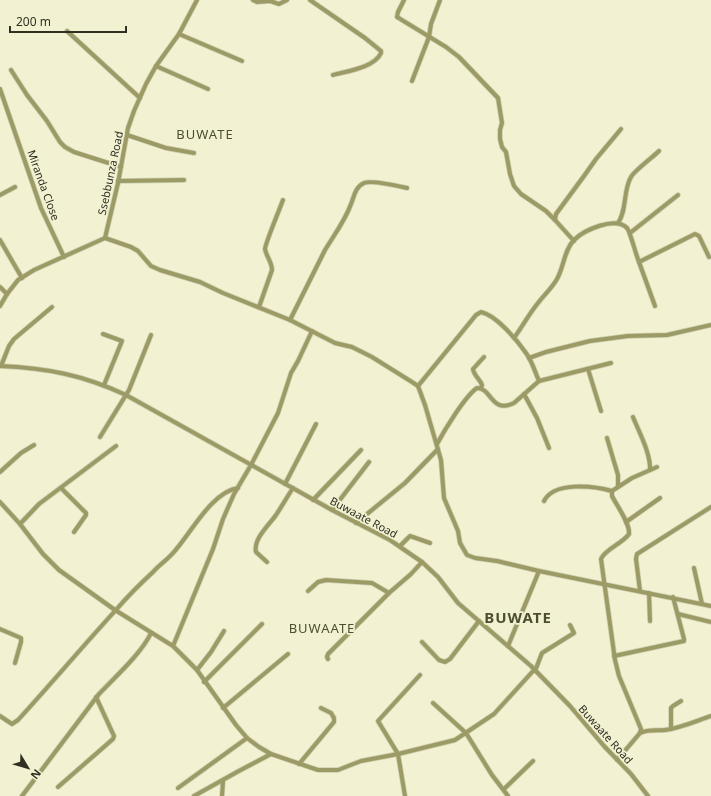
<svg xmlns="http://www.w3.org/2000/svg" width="711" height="796" viewBox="0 0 711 796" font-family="'Noto Sans',sans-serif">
	<rect width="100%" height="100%" fill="#f2f2d2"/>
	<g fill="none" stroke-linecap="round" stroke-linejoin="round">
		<defs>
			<g id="minor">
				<path d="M253 0 257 2 270 1 279 4 287 0"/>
				<path d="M310 0 365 38 381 51V53C374 68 347 71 333 75"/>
				<path d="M404 0 398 12 397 17 446 47 459 57 498 98 502 123 500 130V139L502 147 506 152 510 174 514 186 521 194 546 211 555 220"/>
				<path d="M67 31 140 98"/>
				<path d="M179 34 242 61"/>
				<path d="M156 66 208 89"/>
				<path d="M11 70 27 95 47 121 60 142 65 147 74 152 121 167"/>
				<path d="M412 81 429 37 431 24 440 0"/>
				<path d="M0 89 41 208 64 257"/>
				<path d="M127 135 166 148 194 153"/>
				<path d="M118 181 184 180"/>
				<path d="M0 195 15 187"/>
				<path d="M618 223C627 211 623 190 631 177 634 171 653 157 659 151"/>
				<path d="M630 233 678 195"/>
				<path d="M105 238 131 247 138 251 151 266 160 270 200 282 223 293 290 320 335 343 352 347 372 357 412 382 418 386 425 405 441 460 444 498 458 531 460 543 467 555 475 558 497 561 539 571 711 606"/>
				<path d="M0 240 22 278"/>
				<path d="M574 241 555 220 556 214 584 176 596 159 621 129"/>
				<path d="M639 262 655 306"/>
				<path d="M0 287 7 294"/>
				<path d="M0 306 7 294 18 280 34 270 105 238 118 183 128 128 134 111 146 84 156 66 179 34 197 0"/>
				<path d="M259 307 272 270C272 262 266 256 265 249 265 244 280 208 283 200"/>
				<path d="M290 320 325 250C334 235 345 221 351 204 354 197 355 187 364 183 371 180 398 186 407 188"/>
				<path d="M103 334 122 341 104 385"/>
				<path d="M514 338C522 327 529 314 538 303 544 295 552 288 557 279 564 267 564 250 574 240 584 230 615 216 627 228 630 231 636 255 639 262L695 234 699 236 709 257"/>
				<path d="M529 358 546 352 590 341 628 336 667 335 711 325"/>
				<path d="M0 366C47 368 83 375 126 395L332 510 390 540 422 562 438 577 458 603 531 666 570 706 604 746 631 774 648 796"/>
				<path d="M1 366 9 346 14 339 52 307"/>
				<path d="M588 369 601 411"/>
				<path d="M418 386 476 315 481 312C496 315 517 340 526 353 532 361 535 372 539 381"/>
				<path d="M481 388 482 385C480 379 474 376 473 369L484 357"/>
				<path d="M524 394 537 418 549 448"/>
				<path d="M633 417C639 432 651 454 650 470"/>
				<path d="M100 437 129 390 151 335"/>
				<path d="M607 438 618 475V486"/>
				<path d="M437 444C444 431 465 396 477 388 492 388 491 414 514 403L539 381 611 363"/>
				<path d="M0 472 21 453 34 445"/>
				<path d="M285 484 316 424"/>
				<path d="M61 488 86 513V515L74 532"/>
				<path d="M313 500 361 450"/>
				<path d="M544 501C554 481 594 486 612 491"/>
				<path d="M0 502 20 524 43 554 59 570 115 610 173 646 197 670 236 725 247 738 259 747 271 754 318 770H338L361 761 398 754 455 740 494 714 534 670"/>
				<path d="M332 510 369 462"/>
				<path d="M626 522 660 498"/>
				<path d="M356 523 405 483 438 449"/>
				<path d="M20 524 39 504 116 446"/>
				<path d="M400 546 410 536 430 543"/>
				<path d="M267 562 256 552C253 539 269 525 276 515 282 506 287 497 293 488"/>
				<path d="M694 568 702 604"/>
				<path d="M308 591 318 582 326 580 372 583 389 593"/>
				<path d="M640 591 636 559 637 554 711 507"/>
				<path d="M649 593 650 621"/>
				<path d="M678 614 711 622"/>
				<path d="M0 629 21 638V642L15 663"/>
				<path d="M422 642 439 660 445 662 450 659 479 621"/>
				<path d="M173 646 213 549 223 519 234 494 251 465 278 413 291 373 298 361 312 331"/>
				<path d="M508 646 539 571"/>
				<path d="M614 656 684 641V639L673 597"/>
				<path d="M328 659 327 657 328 654 389 593 411 574 422 562"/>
				<path d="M197 670 211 652 224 631"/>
				<path d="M535 671 542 653 574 633 570 625"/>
				<path d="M204 682 262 624"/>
				<path d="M433 703 466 733 492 775 508 796"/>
				<path d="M223 708 288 654"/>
				<path d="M0 716 12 724 18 720C51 684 82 647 115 611 127 597 140 584 153 572 159 565 167 560 173 553 190 535 211 492 238 488"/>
				<path d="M671 729V708L673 706 681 701"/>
				<path d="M640 733C649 729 657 731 665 730 681 728 696 721 711 716"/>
				<path d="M617 760 640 733 641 729 619 676 615 660 601 559C605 549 622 544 629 534 630 523 617 506 612 496V491L632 478 657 467"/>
				<path d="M299 764 334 722V718L331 713 321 708"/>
				<path d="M58 787 113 739 114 736 96 697"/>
				<path d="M178 788 247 738"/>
				<path d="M504 789 533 761"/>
				<path d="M22 796 99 694C115 677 141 654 151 633"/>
				<path d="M194 796 237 772 271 754"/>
				<path d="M222 796 223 781"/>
				<path d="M405 796 398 754 378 721 420 675"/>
			</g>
		</defs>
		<!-- minor casing -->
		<use href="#minor" stroke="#cfcfb2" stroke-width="5.5"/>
		<!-- minor -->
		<use href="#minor" stroke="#9c9b66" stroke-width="4"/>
	</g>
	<g text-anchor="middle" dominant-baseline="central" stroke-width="3.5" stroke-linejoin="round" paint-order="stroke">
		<!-- street labels -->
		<g font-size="11" fill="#2f2f22" stroke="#f2f2d2">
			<text transform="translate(110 173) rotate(-78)">Ssebbunza Road</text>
			<text transform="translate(44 185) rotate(70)">Miranda Close</text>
			<text transform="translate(364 517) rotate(28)">Buwaate Road</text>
			<text transform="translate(606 734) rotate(48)">Buwaate Road</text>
		</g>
		<!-- quarter labels -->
		<g font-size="13" letter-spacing="1" fill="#4d4d32" stroke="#f2f2d2">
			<text x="205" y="134">BUWATE</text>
			<text x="322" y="628">BUWAATE</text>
		</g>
		<!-- district labels -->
		<g font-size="15" font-weight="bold" letter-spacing="1" fill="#4d4d32" stroke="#f2f2d2">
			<text x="518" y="617">BUWATE</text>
		</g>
	</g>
	<!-- north arrow -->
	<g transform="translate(28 768) rotate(128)" stroke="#f2f2d2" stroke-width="3" paint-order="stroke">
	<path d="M0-3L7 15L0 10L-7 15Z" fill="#2f2f22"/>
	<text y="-6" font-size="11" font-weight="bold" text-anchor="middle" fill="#2f2f22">N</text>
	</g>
	<!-- scale -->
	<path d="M10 26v6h116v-6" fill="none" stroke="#2f2f22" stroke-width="2"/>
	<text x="16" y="26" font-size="12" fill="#2f2f22" stroke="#f2f2d2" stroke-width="3" paint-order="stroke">200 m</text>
</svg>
